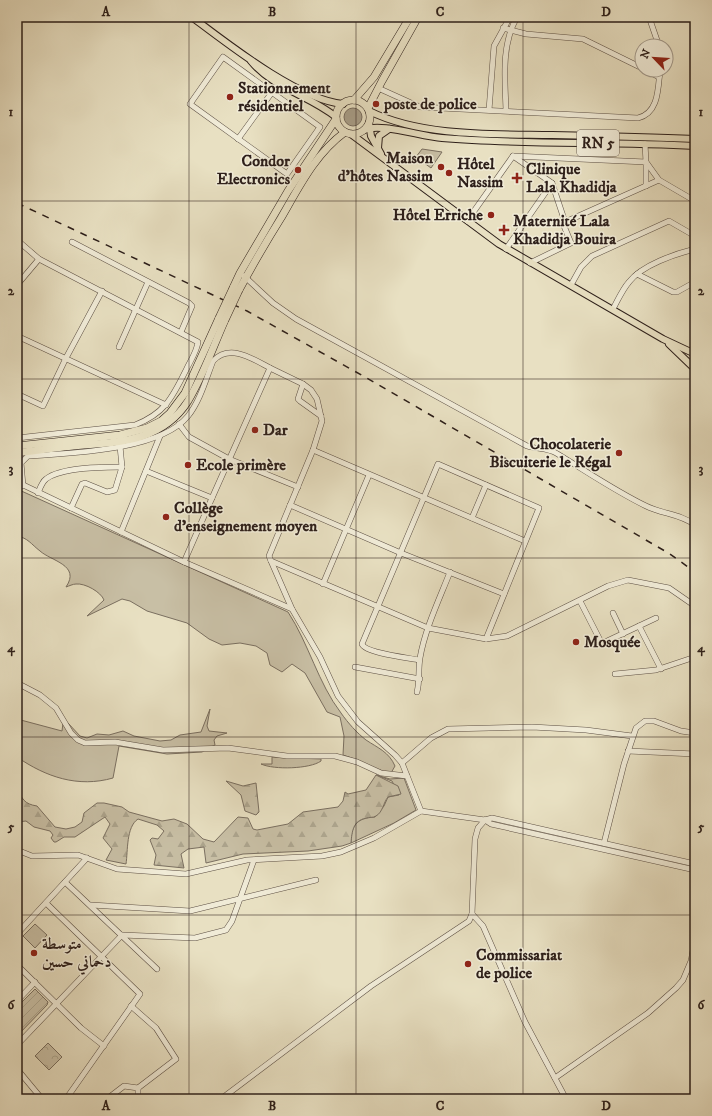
<svg xmlns="http://www.w3.org/2000/svg" width="712" height="1116" viewBox="0 0 712 1116" font-family="'IM FELL DW Pica',Amiri,serif">
	<defs>
		<pattern id="forest-firs" width="22" height="20" patternUnits="userSpaceOnUse"><rect width="22" height="20" fill="#c8bfa5"/><path d="M5 1l3.5 6h-7zM16 11l3.5 6h-7z" fill="#aca48d"/></pattern>
		<pattern id="park-crowns" width="20" height="18" patternUnits="userSpaceOnUse"><rect width="20" height="18" fill="#c8bfa5"/><path d="M2 6a3 3 0 1 1 6 0M12 15a3 3 0 1 1 6 0" fill="none" stroke="#aca48d"/></pattern>
		<pattern id="garden-furrows" width="10" height="10" patternUnits="userSpaceOnUse"><rect width="10" height="10" fill="#c8bfa5"/><path d="M-1 1l2-2M0 10L10 0M9 11l2-2" fill="none" stroke="#aca48d"/></pattern>
	</defs>
	<rect width="100%" height="100%" fill="#e8e0c2"/>
	<filter id="stains"><feTurbulence type="fractalNoise" baseFrequency=".005" numOctaves="4"/><feColorMatrix values="0 0 0 0 .2 0 0 0 0 .09 0 0 0 0 .02 0 0 0 .5 -.17"/></filter>
	<radialGradient id="worn" r=".72"><stop offset=".6" stop-color="#630" stop-opacity="0"/><stop offset="1" stop-color="#630" stop-opacity=".3"/></radialGradient>
	<!-- grass -->
	<g fill="#c8bfa5" stroke="#7a6f60">
		<path d="M422 149 442 152 431 168 416 157Z"/>
		<path d="M17 489 288 612C309 644 318 683 341 713 348 723 357 733 366 740 378 748 389 752 395 766L391 773C374 770 360 760 343 755L344 736 340 717 327 712 305 673 292 664 282 672 270 665 267 653 256 646 240 643 222 645 209 639 187 623 147 611 130 601 122 599 87 616 104 600C101 592 85 583 76 584 73 584 69 586 66 587 81 565 51 561 40 551 31 544 28 538 17 536Z"/>
		<path d="M210 709 207 726 209 731 227 733 217 736 214 740 215 745 202 752 167 754 119 746 113 778C78 788 46 777 17 757V719L62 731 63 723H68L80 736 87 738 97 734 109 735 123 731 134 736 160 741 171 740 180 735 201 732Z"/>
		<path d="M272 757 321 759V761C310 769 274 770 261 764H272Z"/>
		<path d="M376 775 390 779 404 778 416 810 394 823 351 843C351 825 357 818 375 817L384 806 388 797 399 795 392 781Z"/>
		<path d="M35 924 47 935 35 948 23 936Z"/>
	</g>
	<!-- forest -->
	<g fill="url(#forest-firs)" stroke="#7a6f60">
		<path d="M376 775 398 786 401 794 388 797C383 803 383 812 376 816 373 818 369 817 366 818 353 821 352 831 351 843L342 846 308 851 243 854 206 863 204 847 188 849 181 854 184 868 154 865 156 855 150 840 152 838 158 839 164 831 157 825 138 819C126 827 128 851 126 864L106 860 112 849 103 838 110 824 105 817 75 837H64L56 842H54L51 838 53 835 50 831 34 827 26 821 17 822V787C22 799 24 804 37 806L55 827 66 829 75 827 82 822 84 813 97 803H104L122 807 129 812 162 821 174 819 187 824 203 839 214 842 238 817 248 818 253 829 257 830 288 824 303 812 338 807 343 801 345 792 348 794 366 790Z"/>
		<path d="M226 781 243 786 256 783 259 812 256 815 245 811 241 795Z"/>
	</g>
	<!-- park -->
	<path fill="url(#park-crowns)" stroke="#7a6f60" d="M48 1043 62 1057 49 1070 35 1056Z"/>
	<!-- garden -->
	<path fill="url(#garden-furrows)" stroke="#7a6f60" d="M35 989 48 1002 47 1005 17 1036V1007Z"/>
	<!-- water -->
	<circle fill="#a89e89" stroke="#776b5d" cx="353" cy="117" r="9"/>
	<g fill="none" stroke-linecap="round" stroke-linejoin="round">
		<defs>
			<g id="minor">
				<path d="M649 17 659 46"/>
				<path d="M503 28 526 34 583 39 642 68"/>
				<path d="M223 57 320 127 287 174 190 104Z"/>
				<path d="M646 70 659 77"/>
				<path d="M378 88 420 107 638 118C659 113 658 88 660 70"/>
				<path d="M489 110 494 46 510 17"/>
				<path d="M506 110C505 79 501 45 517 17"/>
				<path d="M238 139 278 84"/>
				<path d="M645 144 646 162 659 180"/>
				<path d="M513 156 646 162V186"/>
				<path d="M552 183 565 222"/>
				<path d="M467 221 513 156 552 183 506 249"/>
				<path d="M17 240 39 259"/>
				<path d="M72 242 189 303 192 306 181 332"/>
				<path d="M530 263 571 243 564 226 565 222 659 180 695 201"/>
				<path d="M637 274 673 292H677L695 282"/>
				<path d="M244 276 273 303 296 319 527 446C536 449 548 448 556 453 586 471 615 491 646 506 662 514 681 514 695 525"/>
				<path d="M17 285 39 259 198 342C197 351 191 360 187 368 173 396 166 413 135 425L17 438"/>
				<path d="M571 285 581 267 592 256 669 221 695 236"/>
				<path d="M613 309C618 300 622 290 629 282 642 265 675 254 695 249"/>
				<path d="M17 336 166 405"/>
				<path d="M119 347 148 282"/>
				<path d="M303 384 298 399 300 401 321 416"/>
				<path d="M17 394 43 406 66 358 102 291"/>
				<path d="M179 424 189 437 229 459 298 487"/>
				<path d="M313 450 525 541"/>
				<path d="M146 471 212 498 184 562"/>
				<path d="M17 482 184 562 292 609"/>
				<path d="M23 486 21 463 28 456C71 453 160 451 188 416 200 401 206 379 213 361 230 343 253 359 270 368"/>
				<path d="M38 493C40 488 42 482 46 479 61 467 103 467 122 467"/>
				<path d="M212 498 270 368 303 384 311 390 317 399 322 421 313 450 269 556 271 561 428 628 486 639 507 636 608 586 628 580 669 588 695 606"/>
				<path d="M290 505 401 553 504 594"/>
				<path d="M71 508 82 484 85 483 107 492 115 490 122 467 120 446"/>
				<path d="M472 518 486 485"/>
				<path d="M121 532 160 436"/>
				<path d="M271 561 292 609 320 657 338 696 358 722 395 755 402 763 421 811 485 820 492 818 695 864"/>
				<path d="M323 584 369 475"/>
				<path d="M580 601 601 642H605L656 618"/>
				<path d="M613 613 623 634"/>
				<path d="M639 626 661 669"/>
				<path d="M419 660C409 658 365 653 362 644L438 464 539 508 486 639"/>
				<path d="M355 667 420 679"/>
				<path d="M615 674 656 670 695 657"/>
				<path d="M17 683 40 695 56 708 71 733 78 740 85 743 115 742 163 750 228 748 287 756H335L357 762 381 773 407 776"/>
				<path d="M417 692C420 681 418 669 420 658 425 629 439 600 450 572"/>
				<path d="M628 751 695 754"/>
				<path d="M402 763 431 738 448 729 532 727 586 730 632 736"/>
				<path d="M485 820 491 824 695 870"/>
				<path d="M604 843 624 764 636 728 645 721H654L681 731 695 733"/>
				<path d="M17 850 32 856 78 855 117 869 186 874 247 860 322 856 341 852 374 838 421 811"/>
				<path d="M65 882 157 969"/>
				<path d="M46 903 140 994 66 1099"/>
				<path d="M91 905 190 911 316 880"/>
				<path d="M472 914 483 926 525 1022 566 1099"/>
				<path d="M17 934 87 858"/>
				<path d="M17 965 81 1028 104 1046"/>
				<path d="M17 1001 35 982"/>
				<path d="M17 1045 122 935 195 938 226 930 232 921 254 860"/>
				<path d="M17 1069 42 1099"/>
				<path d="M555 1078 648 1013 676 988 683 980 691 961 695 940"/>
				<path d="M107 1099 124 1086 138 1088 176 1059 156 1028 131 1006"/>
				<path d="M138 1099V1088"/>
				<path d="M221 1099 371 986 469 921 472 914 475 839 478 828 485 820"/>
				<path d="M694 1099 695 1098"/>
			</g>
			<g id="major">
				<path d="M192 17C228 44 299 100 343 104"/>
				<path d="M251 61C274 89 309 95 336 117"/>
				<path d="M369 111C422 137 494 134 552 135 600 136 647 137 695 139"/>
				<path d="M369 123 371 136 381 154"/>
				<path d="M364 130C380 122 422 137 442 138 526 145 611 141 695 146"/>
				<path d="M351 134 499 244 663 339 695 354"/>
				<path d="M378 148 379 136 389 129"/>
				<path d="M669 344 695 369"/>
			</g>
			<g id="highway">
				<circle cx="353" cy="117" r="17"/>
				<path d="M354 100 374 77 410 17"/>
				<path d="M368 108 382 81 418 17"/>
				<path d="M233 288 240 273 288 191 336 119"/>
				<path d="M239 290C252 266 266 242 281 218 299 187 315 154 345 132"/>
				<path d="M17 446 120 435 147 428 161 421 170 413 185 393 219 318"/>
				<path d="M17 453C39 450 61 447 84 445 124 442 164 439 188 401 203 376 213 347 225 320"/>
			</g>
		</defs>
		<!-- minor casing -->
		<use href="#minor" stroke="#5c4f44" stroke-width="6"/>
		<!-- major casing -->
		<use href="#major" stroke="#2d1f1a" stroke-width="8"/>
		<!-- highway casing -->
		<use href="#highway" stroke="#2d1f1a" stroke-width="8"/>
		<!-- minor -->
		<use href="#minor" stroke="#f0ebd7" stroke-width="5"/>
		<!-- major -->
		<use href="#major" stroke="#e8e0c2" stroke-width="6"/>
		<!-- highway -->
		<use href="#highway" stroke="#e8e0c2" stroke-width="7"/>
		<!-- rail -->
		<path stroke="#2d1f1a" stroke-width="1.5" stroke-dasharray="7 7" stroke-linecap="butt" d="M17 203 247 311 365 377 670 554 695 572"/>
		<defs>
			<g id="highway-bridge">
				<path d="M219 318 233 288"/>
				<path d="M225 320 239 290"/>
			</g>
		</defs>
		<!-- highway-bridge casing -->
		<use href="#highway-bridge" stroke="#2d1f1a" stroke-width="8" stroke-linecap="butt"/>
		<!-- highway-bridge -->
		<use href="#highway-bridge" stroke="#e8e0c2" stroke-width="7"/>
	</g>
	<!-- grid -->
	<path fill="none" stroke="#2d1f1a" stroke-width="1" stroke-opacity="0.55" d="M189 17V1099M356 17V1099M523 17V1099M17 201H695M17 379H695M17 558H695M17 737H695M17 915H695"/>
	<!-- markers -->
	<g fill="#8f2418" stroke="#f0ebd7" stroke-width="1.5">
		<circle cx="230" cy="97" r="4"/>
		<circle cx="376" cy="104" r="4"/>
		<circle cx="441" cy="167" r="4"/>
		<circle cx="298" cy="170" r="4"/>
		<circle cx="449" cy="173" r="4"/>
		<path d="M515 172h4v4h4v4h-4v4h-4v-4h-4v-4h4z"/>
		<circle cx="491" cy="215" r="4"/>
		<path d="M502 224h4v4h4v4h-4v4h-4v-4h-4v-4h4z"/>
		<circle cx="255" cy="430" r="4"/>
		<circle cx="619" cy="453" r="4"/>
		<circle cx="188" cy="465" r="4"/>
		<circle cx="166" cy="517" r="4"/>
		<circle cx="576" cy="642" r="4"/>
		<circle cx="34" cy="953" r="4"/>
		<circle cx="468" cy="964" r="4"/>
	</g>
	<g text-anchor="middle" dominant-baseline="central" stroke-width="3" stroke-linejoin="round" paint-order="stroke">
		<!-- shield labels -->
		<rect fill="#f0ebd7" stroke="#685c53" stroke-width="1" x="577" y="130" width="42" height="26" rx="3"/>
		<g font-size="15" font-weight="bold" fill="#2d1f1a">
			<text x="598" y="143">RN 5</text>
		</g>
		<!-- poi labels -->
		<g font-size="16" font-weight="bold" fill="#2d1f1a" stroke="#f0ebd7" text-anchor="start">
			<text x="238" y="88">Stationnement<tspan x="238" dy="18">résidentiel</tspan></text>
			<text x="384" y="104">poste de police</text>
			<text x="433" y="158" text-anchor="end">Maison<tspan x="433" dy="18">d'hôtes Nassim</tspan></text>
			<text x="290" y="161" text-anchor="end">Condor<tspan x="290" dy="18">Electronics</tspan></text>
			<text x="457" y="164">Hôtel<tspan x="457" dy="18">Nassim</tspan></text>
			<text x="526" y="169">Clinique<tspan x="526" dy="18">Lala Khadidja</tspan></text>
			<text x="483" y="215" text-anchor="end">Hôtel Erriche</text>
			<text x="513" y="221">Maternité Lala<tspan x="513" dy="18">Khadidja Bouira</tspan></text>
			<text x="263" y="430">Dar</text>
			<text x="611" y="444" text-anchor="end">Chocolaterie<tspan x="611" dy="18">Biscuiterie le Régal</tspan></text>
			<text x="196" y="465">Ecole primère</text>
			<text x="174" y="508">Collège<tspan x="174" dy="18">d'enseignement moyen</tspan></text>
			<text x="584" y="642">Mosquée</text>
			<text x="42" y="944">متوسطة<tspan x="42" dy="18">دحماني حسين</tspan></text>
			<text x="476" y="955">Commissariat<tspan x="476" dy="18">de police</tspan></text>
		</g>
	</g>
	<!-- margin -->
	<rect width="712" height="1116" fill="none" stroke="#e8e0c2" stroke-width="44"/>
	<!-- north arrow -->
	<g transform="translate(654 58) rotate(295)"><circle r="19" fill="#f0ebd7" stroke="#a2998b"/>
	<path d="M0-3L7 15L0 10L-7 15Z" fill="#8f2418"/>
	<text y="-6" font-size="11" font-weight="bold" text-anchor="middle" fill="#2d1f1a">N</text>
	</g>
	<rect x="22" y="22" width="668" height="1072" fill="none" stroke="#2d1f1a" stroke-width="1.5"/>
	<g font-size="13" text-anchor="middle" font-weight="bold" fill="#2d1f1a">
		<text x="106" y="16">A</text>
		<text x="272" y="16">B</text>
		<text x="440" y="16">C</text>
		<text x="606" y="16">D</text>
		<text x="11" y="116">1</text>
		<text x="701" y="116">1</text>
		<text x="11" y="295">2</text>
		<text x="701" y="295">2</text>
		<text x="11" y="473">3</text>
		<text x="701" y="473">3</text>
		<text x="11" y="652">4</text>
		<text x="701" y="652">4</text>
		<text x="11" y="831">5</text>
		<text x="701" y="831">5</text>
		<text x="11" y="1009">6</text>
		<text x="701" y="1009">6</text>
		<text x="106" y="1110">A</text>
		<text x="272" y="1110">B</text>
		<text x="440" y="1110">C</text>
		<text x="606" y="1110">D</text>
	</g>
	<rect width="100%" height="100%" filter="url(#stains)"/>
	<rect width="100%" height="100%" fill="url(#worn)"/>
</svg>
